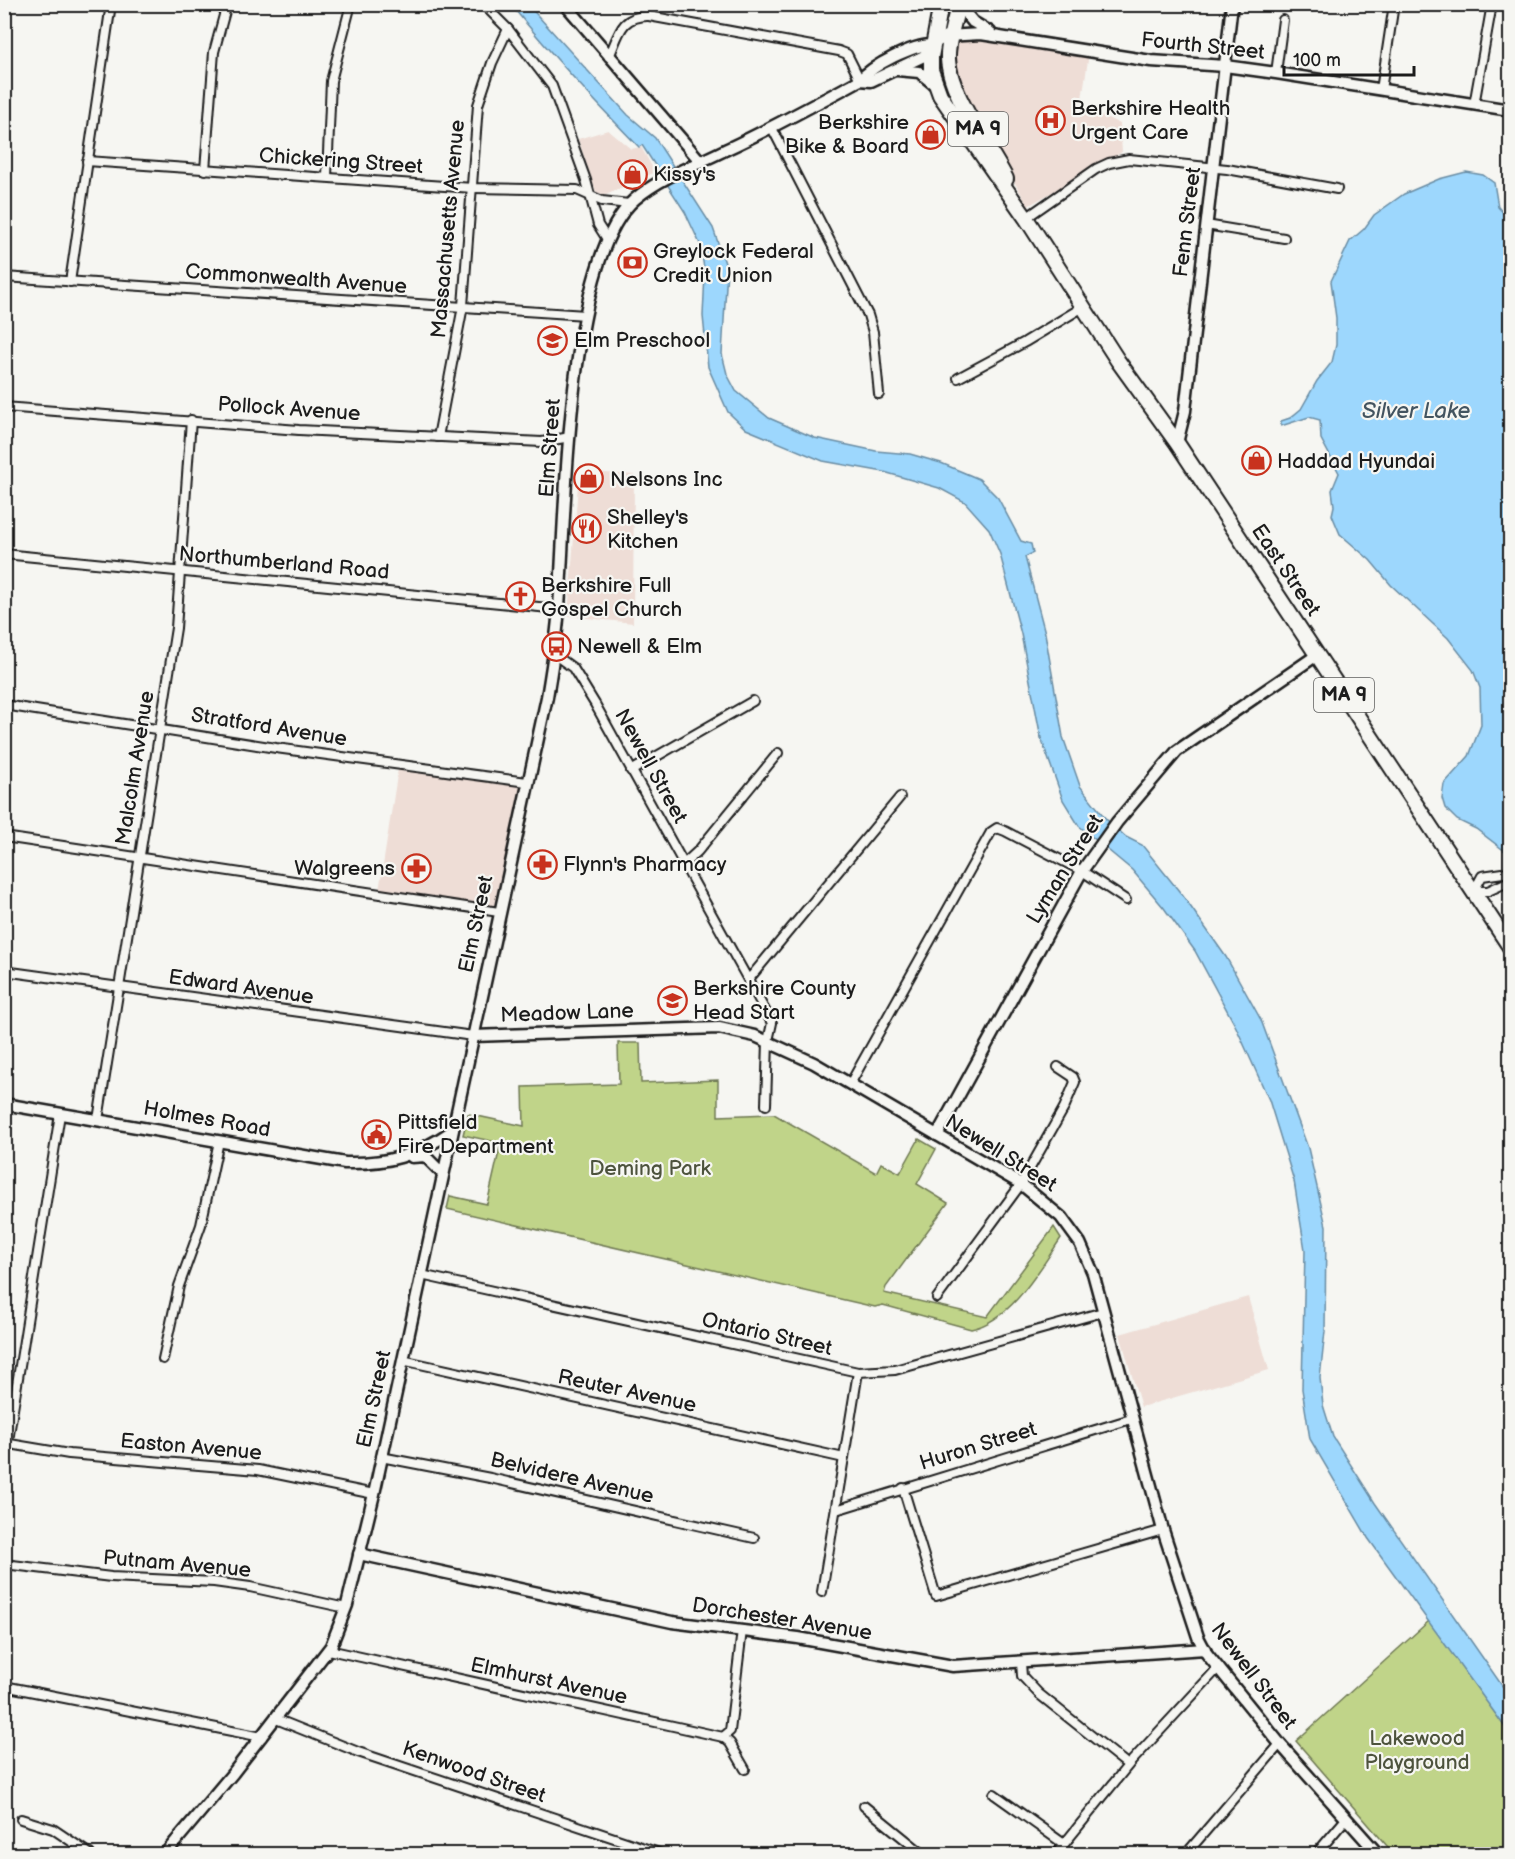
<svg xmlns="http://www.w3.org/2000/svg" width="1515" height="1859" viewBox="0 0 1515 1859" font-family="'Balsamiq Sans',sans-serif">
	<rect width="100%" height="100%" fill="#f6f6f2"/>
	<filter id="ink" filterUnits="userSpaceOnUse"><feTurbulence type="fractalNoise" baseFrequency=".0167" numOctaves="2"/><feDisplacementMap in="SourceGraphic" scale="12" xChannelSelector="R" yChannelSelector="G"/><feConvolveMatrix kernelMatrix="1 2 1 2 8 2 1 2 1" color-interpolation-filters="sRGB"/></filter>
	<g filter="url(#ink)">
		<!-- built -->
		<g fill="#eeddd6">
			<path d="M958 37 1089 54 1081 105 1120 124 1122 152 1028 206 958 84 951 53Z"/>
			<path d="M608 130 631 149 641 147 655 172 606 195 596 192 578 139Z"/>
			<path d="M579 471 634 475 633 623 568 616Z"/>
			<path d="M398 769 521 786 495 907 379 891Z"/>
			<path d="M1248 1297 1269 1370 1141 1407 1120 1334Z"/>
		</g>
		<!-- green -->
		<g fill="#c0d489" stroke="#6e7852" stroke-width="1.5">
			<path d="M618 1043H640L641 1083 718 1080V1116L774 1114 876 1173 881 1163 900 1173 919 1139 936 1149 917 1184 948 1203 886 1287 884 1293 987 1317 1054 1227 1061 1238C1040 1269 1011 1321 971 1329L883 1305 875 1307 447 1209 450 1196 487 1204 501 1143 463 1135 468 1114 524 1126 523 1087 619 1084Z"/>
			<path d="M1429 1621 1510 1734V1854H1394L1296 1741Z"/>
		</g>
		<!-- water -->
		<g fill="#9dd7fd" stroke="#698ca3" stroke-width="1.5">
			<path d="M511 5H528L628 115 655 138 713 228 727 269 722 354 727 374 736 391 769 418 815 438 876 451 910 454 941 463 979 479 998 498 1021 541 1031 544 1033 553 1025 557 1045 633 1063 737 1080 786 1106 819 1126 837 1142 845 1183 896 1226 957 1261 1020 1308 1148 1326 1226 1325 1331 1320 1378 1323 1405 1333 1437 1375 1503 1510 1697V1734L1368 1538 1310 1439 1302 1389 1305 1250 1294 1181 1269 1100 1236 1027 1195 951 1164 908 1132 870 1079 826 1063 800 1041 738 1021 634 1000 554 989 529 965 502 939 488 884 472 823 461 746 429 728 412 708 367 703 316 705 274 700 244 685 212 642 145 639 147C594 101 551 54 511 5Z"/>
			<path d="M1466 172 1483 175 1494 183 1498 207 1510 220V855L1476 829 1457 820 1445 808 1442 798 1444 784 1469 756 1481 725 1480 688 1473 670 1448 638 1391 585 1370 560 1340 534 1332 515 1334 506 1332 490 1339 473 1321 439 1320 420 1309 417 1281 426V421L1290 418 1301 409 1317 381 1332 362 1336 345V318L1331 281 1350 241 1364 229 1374 215 1404 194 1439 179Z"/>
		</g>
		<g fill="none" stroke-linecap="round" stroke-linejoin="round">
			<defs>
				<g id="street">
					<path d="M483 4 508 29 552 86 586 180 598 225 607 239"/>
					<path d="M609 57C619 34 621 15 649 16L839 51 847 54 860 80"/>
					<path d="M1276 73 1283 20"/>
					<path d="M1381 90 1394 4"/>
					<path d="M1474 105 1492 4"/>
					<path d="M772 128 868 315 873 332 879 394"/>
					<path d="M87 161 473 188 577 190 602 201 629 204"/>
					<path d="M205 170 214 52 227 4"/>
					<path d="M327 177 331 81 351 4"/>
					<path d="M1026 218 1096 169 1109 163 1129 159 1227 169 1337 189"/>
					<path d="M1206 225 1284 238"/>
					<path d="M4 277 586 315"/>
					<path d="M70 282 111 4"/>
					<path d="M958 378 1025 342 1083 307"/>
					<path d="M4 407 299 430 542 442 570 437"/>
					<path d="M438 437 463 306 478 105 492 63 508 29"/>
					<path d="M4 554 559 609"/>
					<path d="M555 655 573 668 595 704 772 1023 768 1041 766 1105"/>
					<path d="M4 705 276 748 527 782"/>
					<path d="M631 771 753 701"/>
					<path d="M4 837 499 912"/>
					<path d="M684 864 698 851 778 753"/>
					<path d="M1510 872 1482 876 1474 891H1488L1510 881"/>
					<path d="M4 971 473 1036"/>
					<path d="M749 979 900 797"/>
					<path d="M850 1084 991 832 997 828 1005 831 1082 871 1126 900"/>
					<path d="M98 1120 176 628 191 420"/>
					<path d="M421 1275 858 1372 895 1370 1103 1312"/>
					<path d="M937 1298 1021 1184 1064 1108 1075 1082 1073 1077 1058 1067"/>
					<path d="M163 1359 179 1286 201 1225 219 1141"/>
					<path d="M402 1360 844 1458"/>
					<path d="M4 1443 69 1454 258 1470 374 1494"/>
					<path d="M381 1457 490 1478 754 1538"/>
					<path d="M4 1466 60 1114"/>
					<path d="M903 1488 936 1596 1163 1530"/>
					<path d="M836 1510 1131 1419"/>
					<path d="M4 1564 111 1577 214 1582 250 1587 346 1608"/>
					<path d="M822 1592 858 1372"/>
					<path d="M329 1650 723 1737 730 1743 745 1769"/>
					<path d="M1021 1663 1022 1676 1039 1694 1128 1765"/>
					<path d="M4 1686 262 1737"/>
					<path d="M276 1719 358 1752 662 1854"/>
					<path d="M723 1737 730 1731 742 1630"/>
					<path d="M994 1794 1064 1844"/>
					<path d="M864 1806 923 1854"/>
					<path d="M21 1819 53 1829 90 1854"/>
					<path d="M1056 1854 1130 1763 1219 1667"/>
					<path d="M1186 1854 1280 1744"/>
					<path d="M1316 1854 1345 1820"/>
				</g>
				<g id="secondary">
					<path d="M565 4 701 162"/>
					<path d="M959 5 973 22 990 32"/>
					<path d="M897 70 919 72 936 86"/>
					<path d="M860 80 871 81 924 56 932 45 946 36 981 34 1151 61 1225 66 1276 73 1510 110"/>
					<path d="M1177 443 1185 411 1232 4"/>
					<path d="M473 1036 719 1028 755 1036 814 1063 1021 1184 1061 1217 1080 1243 1093 1273 1163 1530 1198 1637 1207 1654 1280 1744 1378 1854"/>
					<path d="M4 1104 345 1163C388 1164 416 1156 452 1131"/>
					<path d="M937 1135 1082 871 1117 822 1177 751 1317 655"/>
					<path d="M412 1157 425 1156 442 1173"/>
					<path d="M359 1554 672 1622 798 1638 953 1666 1205 1649"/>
					<path d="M165 1854 233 1773 331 1646 347 1605 374 1494 547 697C552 667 557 638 559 607 566 515 566 259 635 199 661 177 697 164 727 149 772 128 816 104 860 80 873 65 912 45 932 45"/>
				</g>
				<g id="highway">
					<path d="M941 4 931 57V70L940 95 1026 218 1118 361 1177 443 1510 947"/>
					<path d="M959 4C954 21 949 37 948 54 946 91 989 145 1006 179"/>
				</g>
			</defs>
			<!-- street casing -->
			<use href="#street" stroke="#1c1c1c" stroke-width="12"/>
			<!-- secondary casing -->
			<use href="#secondary" stroke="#1c1c1c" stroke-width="15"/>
			<!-- highway casing -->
			<use href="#highway" stroke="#1c1c1c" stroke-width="18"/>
			<!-- street -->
			<use href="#street" stroke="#f6f6f2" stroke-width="8"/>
			<!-- secondary -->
			<use href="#secondary" stroke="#f6f6f2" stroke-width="10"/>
			<!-- highway -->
			<use href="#highway" stroke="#f6f6f2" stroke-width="14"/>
		</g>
	</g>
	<!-- icons -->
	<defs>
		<symbol id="hospital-ring" viewBox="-11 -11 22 22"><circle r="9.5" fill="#f6f6f2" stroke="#c8321e" stroke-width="1.5"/><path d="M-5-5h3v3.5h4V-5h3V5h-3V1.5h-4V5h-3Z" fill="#c8321e"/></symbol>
		<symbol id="shop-ring" viewBox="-11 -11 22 22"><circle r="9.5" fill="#f6f6f2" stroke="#c8321e" stroke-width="1.5"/><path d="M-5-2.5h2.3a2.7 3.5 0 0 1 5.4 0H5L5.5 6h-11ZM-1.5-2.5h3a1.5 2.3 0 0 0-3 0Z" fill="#c8321e"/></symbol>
		<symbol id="bank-ring" viewBox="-11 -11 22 22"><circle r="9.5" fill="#f6f6f2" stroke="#c8321e" stroke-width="1.5"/><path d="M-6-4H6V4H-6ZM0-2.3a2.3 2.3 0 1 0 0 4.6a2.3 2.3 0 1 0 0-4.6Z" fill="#c8321e"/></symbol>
		<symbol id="school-ring" viewBox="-11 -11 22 22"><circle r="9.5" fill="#f6f6f2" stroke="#c8321e" stroke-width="1.5"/><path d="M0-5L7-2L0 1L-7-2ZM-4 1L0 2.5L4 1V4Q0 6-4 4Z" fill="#c8321e"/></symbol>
		<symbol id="restaurant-ring" viewBox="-11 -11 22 22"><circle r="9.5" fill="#f6f6f2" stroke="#c8321e" stroke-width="1.5"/><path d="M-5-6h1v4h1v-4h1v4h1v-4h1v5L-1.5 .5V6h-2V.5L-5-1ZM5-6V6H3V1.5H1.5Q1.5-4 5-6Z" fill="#c8321e"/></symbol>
		<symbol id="church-ring" viewBox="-11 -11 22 22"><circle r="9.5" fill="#f6f6f2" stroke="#c8321e" stroke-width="1.5"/><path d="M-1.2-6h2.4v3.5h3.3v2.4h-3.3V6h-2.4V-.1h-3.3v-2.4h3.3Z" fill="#c8321e"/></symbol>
		<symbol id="bus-ring" viewBox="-11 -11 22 22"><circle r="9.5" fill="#f6f6f2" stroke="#c8321e" stroke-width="1.5"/><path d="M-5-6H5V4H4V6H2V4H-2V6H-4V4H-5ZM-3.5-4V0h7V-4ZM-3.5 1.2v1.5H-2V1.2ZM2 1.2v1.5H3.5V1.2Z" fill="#c8321e"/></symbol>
		<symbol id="pharmacy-ring" viewBox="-11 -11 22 22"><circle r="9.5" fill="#f6f6f2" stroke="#c8321e" stroke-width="1.5"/><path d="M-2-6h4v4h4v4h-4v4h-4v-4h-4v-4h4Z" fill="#c8321e"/></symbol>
		<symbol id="civic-ring" viewBox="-11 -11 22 22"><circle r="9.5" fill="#f6f6f2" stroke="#c8321e" stroke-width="1.5"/><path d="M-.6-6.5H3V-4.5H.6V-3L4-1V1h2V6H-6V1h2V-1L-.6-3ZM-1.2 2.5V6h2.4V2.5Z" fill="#c8321e"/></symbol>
	</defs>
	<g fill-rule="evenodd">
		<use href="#hospital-ring" x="1034" y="104" width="33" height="33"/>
		<use href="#shop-ring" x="914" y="118" width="33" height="33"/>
		<use href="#shop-ring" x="616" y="158" width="33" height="33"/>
		<use href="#bank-ring" x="616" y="246" width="33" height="33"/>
		<use href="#school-ring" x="536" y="324" width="33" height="33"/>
		<use href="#shop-ring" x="1240" y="444" width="33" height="33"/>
		<use href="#shop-ring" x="572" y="462" width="33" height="33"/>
		<use href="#restaurant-ring" x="570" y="512" width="33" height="33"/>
		<use href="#church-ring" x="504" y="580" width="33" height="33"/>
		<use href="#bus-ring" x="540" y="630" width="33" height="33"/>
		<use href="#pharmacy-ring" x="526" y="848" width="33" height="33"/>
		<use href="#pharmacy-ring" x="400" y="852" width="33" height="33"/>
		<use href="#school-ring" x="656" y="984" width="33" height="33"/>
		<use href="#civic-ring" x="360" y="1118" width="33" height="33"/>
	</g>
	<g text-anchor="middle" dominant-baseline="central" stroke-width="4.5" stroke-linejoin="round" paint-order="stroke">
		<!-- shield labels -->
		<g fill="#f6f6f2" stroke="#5d5d5c" stroke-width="1.5">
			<rect x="948" y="112" width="60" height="34" rx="4.5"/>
			<rect x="1314" y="678" width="60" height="34" rx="4.5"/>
		</g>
		<g font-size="20" font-weight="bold" fill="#1c1c1c">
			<text x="978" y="129">MA 9</text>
			<text x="1344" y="695">MA 9</text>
		</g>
		<!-- street labels -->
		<g font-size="21" fill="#1c1c1c" stroke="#f6f6f2">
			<text transform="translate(1203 46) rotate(6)">Fourth Street</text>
			<text transform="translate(341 161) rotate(4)">Chickering Street</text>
			<text transform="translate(1187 222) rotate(-83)">Fenn Street</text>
			<text transform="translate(448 229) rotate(-85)">Massachusetts Avenue</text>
			<text transform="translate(296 279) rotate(4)">Commonwealth Avenue</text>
			<text transform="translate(289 409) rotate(4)">Pollock Avenue</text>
			<text transform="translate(550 448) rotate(-86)">Elm Street</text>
			<text transform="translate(284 563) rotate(5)">Northumberland Road</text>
			<text transform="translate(1286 570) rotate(56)">East Street</text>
			<text transform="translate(269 727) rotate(9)">Stratford Avenue</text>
			<text transform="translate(651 766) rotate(61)">Newell Street</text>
			<text transform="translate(135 768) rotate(-81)">Malcolm Avenue</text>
			<text transform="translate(1065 869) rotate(-58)">Lyman Street</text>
			<text transform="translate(476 924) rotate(-78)">Elm Street</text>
			<text transform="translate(241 987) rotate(8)">Edward Avenue</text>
			<text transform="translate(567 1013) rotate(-2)">Meadow Lane</text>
			<text transform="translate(207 1119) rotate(10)">Holmes Road</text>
			<text transform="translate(1001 1153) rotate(32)">Newell Street</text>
			<text transform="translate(767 1334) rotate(13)">Ontario Street</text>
			<text transform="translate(627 1391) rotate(12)">Reuter Avenue</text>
			<text transform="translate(374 1399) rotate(-78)">Elm Street</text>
			<text transform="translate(978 1446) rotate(-17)">Huron Street</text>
			<text transform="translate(191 1447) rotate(5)">Easton Avenue</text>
			<text transform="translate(572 1478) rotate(13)">Belvidere Avenue</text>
			<text transform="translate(177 1564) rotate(5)">Putnam Avenue</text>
			<text transform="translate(782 1619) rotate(9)">Dorchester Avenue</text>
			<text transform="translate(1254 1676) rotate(53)">Newell Street</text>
			<text transform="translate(549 1681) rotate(12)">Elmhurst Avenue</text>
			<text transform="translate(474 1772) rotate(19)">Kenwood Street</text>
		</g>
		<!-- poi labels -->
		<g font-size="21" fill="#1c1c1c" stroke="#f6f6f2" text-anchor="start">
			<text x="1071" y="108">Berkshire Health<tspan x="1071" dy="24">Urgent Care</tspan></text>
			<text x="909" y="122" text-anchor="end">Berkshire<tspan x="909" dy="24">Bike &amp; Board</tspan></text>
			<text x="653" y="174">Kissy's</text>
			<text x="653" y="251">Greylock Federal<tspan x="653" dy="24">Credit Union</tspan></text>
			<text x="574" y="340">Elm Preschool</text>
			<text x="1277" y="461">Haddad Hyundai</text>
			<text x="610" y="479">Nelsons Inc</text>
			<text x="607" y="517">Shelley's<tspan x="607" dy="24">Kitchen</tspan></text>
			<text x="541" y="585">Berkshire Full<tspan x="541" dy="24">Gospel Church</tspan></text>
			<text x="577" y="646">Newell &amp; Elm</text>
			<text x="563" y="864">Flynn's Pharmacy</text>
			<text x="395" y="868" text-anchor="end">Walgreens</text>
			<text x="693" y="988">Berkshire County<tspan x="693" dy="24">Head Start</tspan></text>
			<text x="397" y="1122">Pittsfield<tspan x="397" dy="24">Fire Department</tspan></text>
		</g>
		<!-- park labels -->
		<g font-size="21" fill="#4d533d" stroke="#f6f6f2">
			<text x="650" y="1168">Deming Park</text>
			<text x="1417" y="1738">Lakewood<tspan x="1417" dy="24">Playground</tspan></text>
		</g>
		<!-- water labels -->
		<g font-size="22" font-style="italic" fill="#435460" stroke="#f6f6f2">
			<text x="1416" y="411">Silver Lake</text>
		</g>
	</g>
	<!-- margin -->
	<rect width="1515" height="1859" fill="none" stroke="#f6f6f2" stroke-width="24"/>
	<rect x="12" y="12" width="1491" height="1835" fill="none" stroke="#1c1c1c" stroke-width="2" filter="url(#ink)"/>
	<!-- scale -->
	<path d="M1284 66v9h130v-9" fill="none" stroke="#1c1c1c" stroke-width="3"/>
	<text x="1293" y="66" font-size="18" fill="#1c1c1c" stroke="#f6f6f2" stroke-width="4.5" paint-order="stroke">100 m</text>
</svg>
